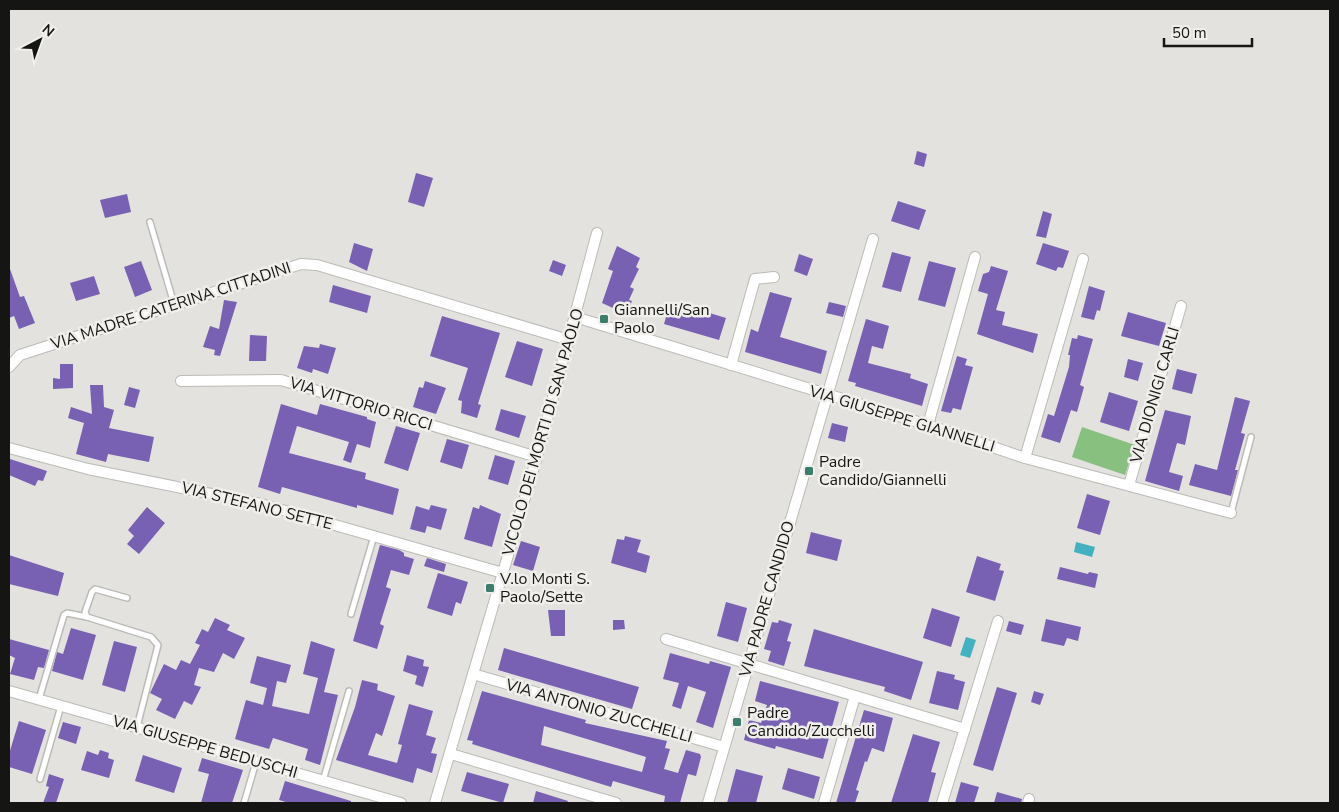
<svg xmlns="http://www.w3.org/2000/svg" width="1339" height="812" viewBox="0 0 1339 812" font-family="'Nunito Sans',sans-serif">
	<rect width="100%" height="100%" fill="#e3e2de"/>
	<!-- green -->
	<path fill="#87c07f" d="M1082 427 1135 445 1125 475 1072 457Z"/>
	<!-- water -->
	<g fill="#43b1bf">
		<path d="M1076 542 1095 547 1092 557 1074 552Z"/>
		<path d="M966 637 976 640 970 658 960 655Z"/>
	</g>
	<!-- building -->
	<g fill="#7861b2" fill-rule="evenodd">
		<path d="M917 151 927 154 924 167 914 164Z"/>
		<path d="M416 173 433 178 424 207 408 202Z"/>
		<path d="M127 194 131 212 105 218 100 200Z"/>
		<path d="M898 201 926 210 919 230 891 221Z"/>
		<path d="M1043 211 1052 214 1046 238 1036 236Z"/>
		<path d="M354 243 373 249 367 271 349 262Z"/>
		<path d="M1043 243 1069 251 1063 268 1058 267 1056 271 1036 264Z"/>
		<path d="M617 246 640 258 636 267 639 269 630 287 634 289 629 300 632 301 626 314 602 303 613 271 608 269Z"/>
		<path d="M892 252 911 257 901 292 882 287Z"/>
		<path d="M799 254 813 259 807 276 794 271Z"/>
		<path d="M553 260 566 265 562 276 549 271Z"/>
		<path d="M141 261 152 290 135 297 124 267Z"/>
		<path d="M929 261 956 268 945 307 918 300Z"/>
		<path d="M991 266 1008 271 996 310 1005 312 1002 325 1038 334 1033 353 977 334 988 294 978 291 983 274 989 272Z"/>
		<path d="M10 269 20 297 24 296 35 323 19 329 14 316 9 318Z"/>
		<path d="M94 276 100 294 76 301 70 283Z"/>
		<path d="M333 285 371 296 367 313 329 302Z"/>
		<path d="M1089 286 1105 291 1100 311 1097 310 1094 320 1081 317Z"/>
		<path d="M770 292 792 298 780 337 827 351 821 374 745 352 751 329 758 332Z"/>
		<path d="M224 300 237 302 220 356 214 355 215 350 203 347 210 326 219 329Z"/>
		<path d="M829 302 846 306 843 317 826 313Z"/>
		<path d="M669 307 701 317 703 311 726 318 719 340 664 324Z"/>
		<path d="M1128 312 1166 323 1159 346 1121 336Z"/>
		<path d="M442 316 500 333 478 404 481 405 477 418 461 413 462 401 458 400 468 368 430 356Z"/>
		<path d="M866 319 889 326 883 349 872 346 868 363 911 374 910 378 928 384 922 406 855 386 856 383 848 381Z"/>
		<path d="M250 335 267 336 266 361H249Z"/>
		<path d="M1078 335 1093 339 1080 385 1084 387 1077 412 1071 410 1060 443 1041 437 1048 414 1054 416 1069 367 1070 355H1068L1072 338 1077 339Z"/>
		<path d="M517 341 543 349 532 386 505 377Z"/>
		<path d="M320 344 336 348 328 374 313 369 312 373 297 368 304 346 319 348Z"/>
		<path d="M957 356 967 359 965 365 973 367 961 410 953 408 951 413 941 411Z"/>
		<path d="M1128 359 1143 363 1138 381 1124 377Z"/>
		<path d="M60 364H73V388L53 389V378L60 379Z"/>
		<path d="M1177 369 1197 374 1192 394 1172 389Z"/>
		<path d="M425 381 446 388 436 414 413 407 419 387 423 388Z"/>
		<path d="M90 385H103L104 407 114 410 109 428 154 437 149 462 108 454 106 462 76 454 84 423 68 418 71 407 92 414Z"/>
		<path d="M129 387 140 390 135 408 124 405Z"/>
		<path d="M1109 392 1138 401 1129 431 1100 422Z"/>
		<path d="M1235 397 1250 401 1241 433 1245 434 1235 470H1238L1231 496 1189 485 1195 464 1217 470Z"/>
		<path d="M281 404 317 415 320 404 367 417V419L376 422 370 448 357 444 351 463 343 460 349 442 297 426 289 453 366 473 365 479 399 489 393 515 357 505V508L282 487 280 494 258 487Z"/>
		<path d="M501 409 526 416 519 438 495 430Z"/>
		<path d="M1165 410 1191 416 1185 445 1177 443 1169 472 1183 476 1179 491 1145 481Z"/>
		<path d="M832 423 848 427 845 442 828 438Z"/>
		<path d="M396 426 420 433 408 471 384 463Z"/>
		<path d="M447 439 469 445 462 469 440 462Z"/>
		<path d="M495 455 515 461 508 485 488 479Z"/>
		<path d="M10 459 47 471 43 481 38 480 35 486 9 475Z"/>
		<path d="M1087 494 1110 501 1100 535 1077 528Z"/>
		<path d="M431 505 447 509 441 530 427 526 425 533 410 529 416 506 429 510Z"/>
		<path d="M480 505 501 514 492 547 464 539 473 507 479 509Z"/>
		<path d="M147 507 165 523 139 554 127 544 134 536 128 530Z"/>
		<path d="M811 532 842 540 837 561 806 553Z"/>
		<path d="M625 536 641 540 637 552 650 556 646 573 611 563 617 539 624 540Z"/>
		<path d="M521 541 540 547 533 571 513 565Z"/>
		<path d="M380 545 399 550 404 553V556L414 559 409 575 391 570 386 587 391 589 380 624 384 626 377 649 353 641Z"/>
		<path d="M9 555 64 573 58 596 9 584Z"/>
		<path d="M977 556 1001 564 999 570 1004 571 995 601 966 592Z"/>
		<path d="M427 558 446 564 444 572 424 566Z"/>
		<path d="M1060 567 1088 574 1089 572 1098 574 1095 588 1057 579Z"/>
		<path d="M438 573 468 582 461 604 456 602 452 616 427 608Z"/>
		<path d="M726 602 747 608 738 642 717 636Z"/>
		<path d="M932 608 960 617 951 647 923 638Z"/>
		<path d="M548 610H565V636H551Z"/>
		<path d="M215 618 230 625 227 630 245 638 234 659 223 653 214 672 199 668 194 685 201 687 192 705 184 701 175 719 156 710 162 699 150 693 164 664 176 670 181 660 190 664 200 645 195 643 202 629 208 632Z"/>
		<path d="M1046 619 1081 627 1078 641 1067 638 1064 646 1041 641Z"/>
		<path d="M613 620H624L625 629 613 630Z"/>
		<path d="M779 620 792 624 787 641 791 642 784 666 768 661 771 651 764 649 772 622 778 623Z"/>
		<path d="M1009 621 1024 625 1021 635 1006 631Z"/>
		<path d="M71 628 96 635 83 680 52 671 57 652 63 654Z"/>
		<path d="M814 629 923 662 911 700 884 691 885 687 804 666Z"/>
		<path d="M9 639 49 650 44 668 38 667 34 680 10 674 15 658 9 655Z"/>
		<path d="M114 641 137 647 125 692 102 685Z"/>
		<path d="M311 641 335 649 324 692 338 695 320 765 305 760 308 749 273 738 269 749 235 739 246 700 263 705 267 688 250 683 257 656 291 665 286 683 277 681 272 706 309 714 318 678 303 674Z"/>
		<path d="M504 648 639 687 632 709 498 670Z"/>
		<path d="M670 653 709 664 710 661 731 667 713 728 696 722 706 692 688 686 681 709 672 706 679 683 663 679Z"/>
		<path d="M407 655 424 660 423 666 429 667 423 687 415 684 417 676 403 671Z"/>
		<path d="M937 671 955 675 954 679 965 682 958 710 929 703Z"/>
		<path d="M362 680 378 684 377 690 395 696 382 736 376 733 368 755 397 763 402 745 398 744 409 704 433 711 426 735 436 738 431 753 437 754 432 773 417 768 413 783 336 760 355 707Z"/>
		<path d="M760 681 839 702 823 759 776 746 775 749 744 740 749 720 761 723 767 705 755 701Z"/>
		<path d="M997 687 1017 693 993 771 973 765Z"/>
		<path d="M482 691 586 720 585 723 667 741 665 748 670 749 664 769 678 773 686 750 700 754 701 757 696 776 688 774 680 803H664L665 796 613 781 611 787 472 744 473 741 467 740ZM544 726 646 757 642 772 541 745Z"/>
		<path d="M1034 691 1044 694 1040 705 1031 702Z"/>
		<path d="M864 710 893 718 884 752 872 748 867 762 865 761 856 790 859 791 855 803H836Z"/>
		<path d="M19 721 46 730 32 774 9 767V754Z"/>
		<path d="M63 722 81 727 76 744 58 738Z"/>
		<path d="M913 734 940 742 931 772 936 773 928 803H891Z"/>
		<path d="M100 750 109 753 108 758 114 760 109 778 81 770 87 751 98 755Z"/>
		<path d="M143 755 182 768 174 793 135 781Z"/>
		<path d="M202 758 243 770 232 803H201L209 774 198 771Z"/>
		<path d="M788 768 820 777 814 799 782 789Z"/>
		<path d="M736 769 763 776 756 803H727Z"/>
		<path d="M467 772 509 784 503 803 461 791Z"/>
		<path d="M49 774 64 779 56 803H43L49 787 46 786Z"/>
		<path d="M285 781 351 801V803H289L279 800Z"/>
		<path d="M961 782 979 787 974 803H955Z"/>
		<path d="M536 791 568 801 567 803H533Z"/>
		<path d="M997 792 1022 799 1021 803H994Z"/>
	</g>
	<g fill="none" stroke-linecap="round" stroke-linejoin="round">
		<defs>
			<g id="service">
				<path d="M150 222 174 304"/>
				<path d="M1231 513 1251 437"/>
				<path d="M127 598 95 589 92 592 85 612 87 617 151 637 158 645 137 727"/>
				<path d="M351 614 374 536"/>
				<path d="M39 699 64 615 67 613 87 617"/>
				<path d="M40 779 61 706"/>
				<path d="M323 781 349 691"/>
				<path d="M244 803 256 762"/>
			</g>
			<g id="minor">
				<path d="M575 317 928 425 1025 458 1231 513"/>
				<path d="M731 365 755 279 774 277"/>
				<path d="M9 367 20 355 301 264 317 265 569 340"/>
				<path d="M181 381 281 380 537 457"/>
				<path d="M928 425 975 257"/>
				<path d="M9 448 88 469 261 504 503 573"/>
				<path d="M1025 458 1083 259"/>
				<path d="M1129 485 1181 306"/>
				<path d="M666 639 965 729"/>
				<path d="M473 674 724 747"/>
				<path d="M9 691 401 803"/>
				<path d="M451 754 616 803"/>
				<path d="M435 803 537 457 597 233"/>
				<path d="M708 803 873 239"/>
				<path d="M824 803 855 696"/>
				<path d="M942 803 998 621"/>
				<path d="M1028 803 1029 799"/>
			</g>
		</defs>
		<!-- service casing -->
		<use href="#service" stroke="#bbbbb7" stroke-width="8"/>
		<!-- minor casing -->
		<use href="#minor" stroke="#bbbbb7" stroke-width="12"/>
		<!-- service -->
		<use href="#service" stroke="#fff" stroke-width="5"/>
		<!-- minor -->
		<use href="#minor" stroke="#fff" stroke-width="10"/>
	</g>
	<!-- markers -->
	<g fill="#3c7d6c" stroke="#f0efeb" stroke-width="2">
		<rect x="599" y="314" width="10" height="10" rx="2.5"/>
		<rect x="804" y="466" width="10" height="10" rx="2.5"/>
		<rect x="485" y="583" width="10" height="10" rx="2.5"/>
		<rect x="732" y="717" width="10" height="10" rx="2.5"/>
	</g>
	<g text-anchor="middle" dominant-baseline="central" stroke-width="5" stroke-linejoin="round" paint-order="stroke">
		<!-- street labels -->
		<g font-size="16" fill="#151513" stroke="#f0efeb">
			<text transform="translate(171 306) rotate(-18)">VIA MADRE CATERINA CITTADINI</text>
			<text transform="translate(1155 395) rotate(-74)">VIA DIONIGI CARLI</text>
			<text transform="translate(361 404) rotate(17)">VIA VITTORIO RICCI</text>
			<text transform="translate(902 419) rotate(17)">VIA GIUSEPPE GIANNELLI</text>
			<text transform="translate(543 432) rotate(-74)">VICOLO DEI MORTI DI SAN PAOLO</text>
			<text transform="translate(257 506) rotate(14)">VIA STEFANO SETTE</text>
			<text transform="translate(767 599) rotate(-74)">VIA PADRE CANDIDO</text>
			<text transform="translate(599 711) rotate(16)">VIA ANTONIO ZUCCHELLI</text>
			<text transform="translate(205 747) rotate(16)">VIA GIUSEPPE BEDUSCHI</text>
		</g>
		<!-- poi labels -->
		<g font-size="16" fill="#151513" stroke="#f0efeb" text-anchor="start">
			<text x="614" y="310">Giannelli/San<tspan x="614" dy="18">Paolo</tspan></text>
			<text x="819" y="462">Padre<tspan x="819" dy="18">Candido/Giannelli</tspan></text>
			<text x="500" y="579">V.lo Monti S.<tspan x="500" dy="18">Paolo/Sette</tspan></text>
			<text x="747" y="713">Padre<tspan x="747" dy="18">Candido/Zucchelli</tspan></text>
		</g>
	</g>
	<!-- border -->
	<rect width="1339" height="812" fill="none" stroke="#151513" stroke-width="20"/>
	<!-- north arrow -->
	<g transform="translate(40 40) rotate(41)" stroke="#f0efeb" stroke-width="4" paint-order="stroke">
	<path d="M0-4L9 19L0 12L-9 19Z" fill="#151513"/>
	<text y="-8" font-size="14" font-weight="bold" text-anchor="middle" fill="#151513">N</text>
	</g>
	<!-- scale -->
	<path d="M1164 38v8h88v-8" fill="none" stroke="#151513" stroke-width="2.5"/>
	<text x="1172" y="38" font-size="15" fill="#151513" stroke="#f0efeb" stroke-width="4" paint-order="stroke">50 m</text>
</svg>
